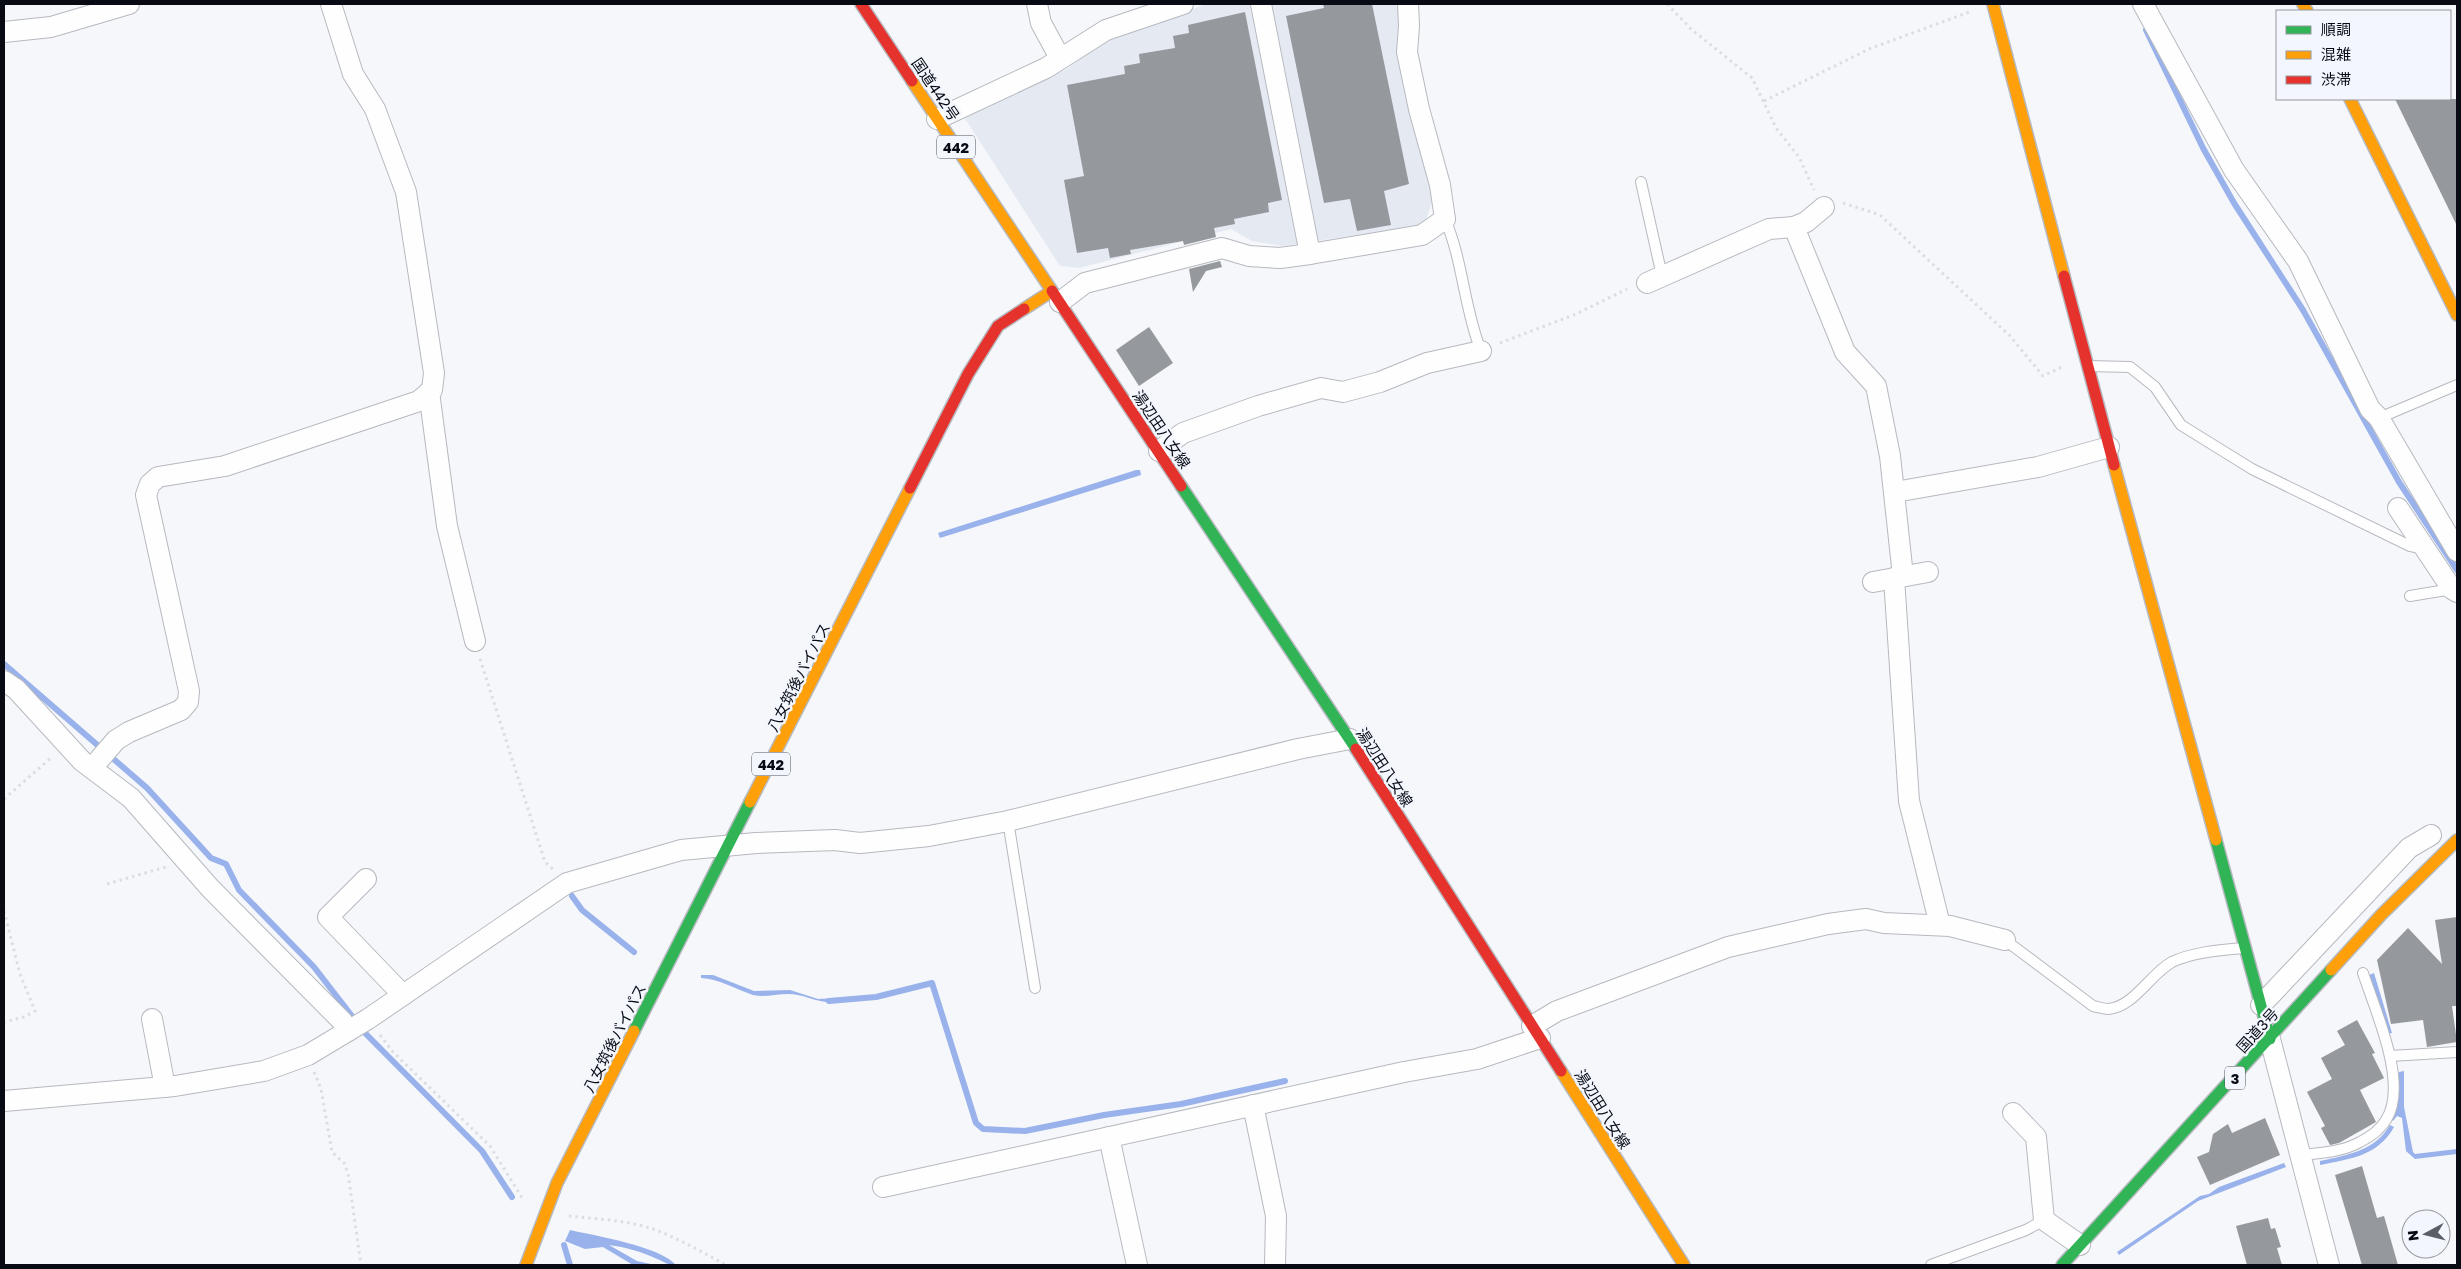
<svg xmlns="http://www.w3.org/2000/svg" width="2461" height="1269" viewBox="0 0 2461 1269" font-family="'Golos Text','Noto Sans JP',sans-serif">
	<rect width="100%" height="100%" fill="#f5f7fa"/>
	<!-- built -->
	<path fill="#e5e9f2" d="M1206 4H1400L1401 16 1398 37 1401 64 1435 193 1426 220 1417 226 1283 246 1252 241 1231 229 1079 268 1060 266 964 117 1067 69 1102 43Z"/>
	<!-- water -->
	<g fill="#99b2eb">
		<path d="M1136 470H1140L1141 475 940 538 938 533Z"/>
		<path d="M2374 973 2392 1033 2387 1034 2369 975Z"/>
		<path d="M701 975H713L754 991 790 990 818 999 837 998V1002C818 1004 805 994 788 994 776 994 764 998 753 995 735 989 720 979 701 978Z"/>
		<path d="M2404 1071V1107L2413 1152 2415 1154 2457 1149V1154L2415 1159 2406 1151 2402 1118 2397 1116 2393 1121 2391 1119 2398 1097 2399 1072Z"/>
		<path d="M2390 1125 2394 1127C2378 1156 2350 1159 2320 1165V1161C2347 1155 2375 1151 2390 1125Z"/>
		<path d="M2284 1163 2286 1167 2198 1201 2119 1255 2117 1252 2200 1196 2209 1194 2219 1187Z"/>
		<path d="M570 1230C596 1236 659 1246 676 1265 667 1265 665 1262 657 1259 643 1252 625 1247 609 1245L637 1261 655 1265H633L603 1247 585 1249 565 1241Z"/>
	</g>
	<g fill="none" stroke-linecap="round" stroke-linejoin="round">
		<!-- stream -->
		<g stroke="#99b2eb" stroke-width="6">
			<path d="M2146 30 2203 148 2234 203 2303 310 2399 482 2457 570"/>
			<path d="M4 664 147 788 211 858 226 864 239 890 314 967 365 1033 482 1151 512 1197"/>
			<path d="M572 896 582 910 634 952"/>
			<path d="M829 1001 876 997 932 983 976 1123 983 1129 1025 1131 1104 1115 1181 1104 1285 1081"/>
			<path d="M564 1245 570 1265"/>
		</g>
	</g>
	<!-- building -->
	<g fill="#95989d">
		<path d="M1323 4H1372L1409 184 1384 191 1391 225 1357 231 1350 199 1324 203 1286 16 1324 8Z"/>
		<path d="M1245 12 1282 200 1268 203 1269 212 1234 219 1235 224 1214 228 1216 237 1184 245 1183 241 1130 250 1131 254 1110 258 1108 248 1077 253 1064 180 1084 176 1067 85 1125 74 1124 66 1140 63 1139 54 1175 48 1173 36 1189 33 1188 25Z"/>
		<path d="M2395 99H2457V226Z"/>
		<path d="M1220 261 1222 267 1206 271 1193 292 1189 269Z"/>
		<path d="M1149 327 1173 363 1139 386 1116 350Z"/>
		<path d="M2457 917V1006H2452L2457 1042 2427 1047 2423 1020 2391 1024 2377 960 2408 928 2442 964 2435 920Z"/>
		<path d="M2357 1020 2375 1053 2372 1054 2384 1078 2360 1090 2376 1122 2339 1143 2330 1145 2321 1128 2325 1126 2307 1092 2332 1079 2321 1058 2345 1045 2337 1031Z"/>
		<path d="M2265 1118 2280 1155 2210 1185 2197 1157 2209 1152 2213 1134 2228 1124 2232 1133Z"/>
		<path d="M2362 1166 2377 1218 2384 1216 2398 1265H2362L2335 1175Z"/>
		<path d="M2268 1218 2271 1229 2275 1228 2281 1247 2277 1248 2282 1265H2247L2236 1226Z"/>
	</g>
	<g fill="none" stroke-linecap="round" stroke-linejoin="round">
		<defs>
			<g id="lane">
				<path d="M1641 182 1662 276"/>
				<path d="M1445 219C1463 261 1464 308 1481 351"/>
				<path d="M2088 366 2130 367 2155 387 2181 425 2252 469 2410 546 2423 549"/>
				<path d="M2379 418 2457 385"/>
				<path d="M2410 596 2452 589"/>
				<path d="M1008 821 1035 988"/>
				<path d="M2005 940 2093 1006C2098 1007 2104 1009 2108 1009 2134 1007 2150 974 2172 962 2193 952 2221 950 2244 948"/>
				<path d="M2390 1056 2457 1052"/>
				<path d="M2301 1155C2321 1153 2342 1152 2360 1142 2370 1137 2380 1130 2386 1120 2409 1084 2375 1010 2363 973"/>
				<path d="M1931 1265 2026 1230 2044 1220"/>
			</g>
			<g id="street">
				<path d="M1037 4 1041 23 1060 58"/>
				<path d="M1261 4 1310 254"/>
				<path d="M2143 4 2234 170 2298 261 2370 409 2379 418 2457 551"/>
				<path d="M4 32 51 27 129 4"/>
				<path d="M937 119 1046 68 1106 30 1183 4"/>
				<path d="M1794 227 1845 352 1876 386 1890 456 1903 576"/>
				<path d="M1647 283 1769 229 1794 227 1806 222 1824 207"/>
				<path d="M1060 302 1085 283 1222 248 1249 256 1280 258 1310 254 1422 235 1445 219 1440 185 1419 109 1407 52 1409 26 1408 4"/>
				<path d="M429 392 447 526 475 641"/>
				<path d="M1159 451 1183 433 1258 406 1321 388 1343 392 1380 382 1427 363 1481 351"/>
				<path d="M1895 492 2038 467 2109 447"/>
				<path d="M2398 508 2452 589 2457 592"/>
				<path d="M1894 578 1909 801 1940 925"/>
				<path d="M1873 582 1928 572"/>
				<path d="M4 681 16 689 82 761 131 798 210 888 342 1021 348 1031"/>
				<path d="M92 768 116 740 129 732 181 710 188 702 189 691 146 495 150 484 158 477 225 466 419 401 432 390 434 373 406 192 375 109 353 74 331 4"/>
				<path d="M366 879 328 917 403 995"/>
				<path d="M2261 1005 2409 848 2431 835"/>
				<path d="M152 1019 165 1087"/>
				<path d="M1532 1026 1557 1011 1728 947 1828 924 1866 919 1884 923 1950 926 2005 940"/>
				<path d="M2270 1039 2329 1265"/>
				<path d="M4 1101 175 1086 264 1071 308 1055 368 1019 567 883 681 850 756 843 835 840 860 843 929 836 1008 821 1298 749 1350 739"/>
				<path d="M1253 1105 1276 1216 1275 1265"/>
				<path d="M2013 1113 2036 1137 2044 1220 2080 1245"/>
				<path d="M1109 1137 1137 1265"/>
				<path d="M883 1187 1404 1072 1477 1059 1540 1038"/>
			</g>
			<g id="fast">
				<path d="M1181 486 1356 749"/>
				<path d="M2216 840 2270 1039"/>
				<path d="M634 1031 750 802"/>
				<path d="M2062 1265 2331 970"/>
			</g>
			<g id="slow">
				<path d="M1993 4 2064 276"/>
				<path d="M2303 4 2307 11"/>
				<path d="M912 81 1052 291 1024 309"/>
				<path d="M2350 99 2457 315"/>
				<path d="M2114 465 2216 840"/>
				<path d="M750 802 910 488"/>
				<path d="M2331 970 2381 915 2457 840"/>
				<path d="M1561 1071 1684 1265"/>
				<path d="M526 1265 557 1183 634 1031"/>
			</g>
			<g id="jam">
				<path d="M861 4 912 81"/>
				<path d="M2064 276 2114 465"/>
				<path d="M1052 291 1181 486"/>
				<path d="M910 488 968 374 998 326 1024 309"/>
				<path d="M1356 749 1561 1071"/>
			</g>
		</defs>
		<!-- lane casing -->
		<use href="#lane" stroke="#b6b9bf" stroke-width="12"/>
		<!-- street casing -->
		<use href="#street" stroke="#b6b9bf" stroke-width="22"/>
		<!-- fast casing -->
		<use href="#fast" stroke="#b6b9bf" stroke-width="14"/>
		<!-- slow casing -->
		<use href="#slow" stroke="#b6b9bf" stroke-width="14"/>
		<!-- jam casing -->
		<use href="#jam" stroke="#b6b9bf" stroke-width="14"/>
		<!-- path -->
		<g stroke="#dcddde" stroke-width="3" stroke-dasharray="2.5 4" stroke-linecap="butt">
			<path d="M1667 4 1691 29 1752 78 1776 128 1799 157 1814 190"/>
			<path d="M1764 101 1869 49 1972 11"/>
			<path d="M1843 203 1880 215 2010 336 2043 376 2064 366"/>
			<path d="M1500 343 1576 314 1627 289"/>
			<path d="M480 659 545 862 553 869"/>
			<path d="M4 799 52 757"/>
			<path d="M107 884 166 867"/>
			<path d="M4 911 20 974 35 1011 24 1017 4 1022"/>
			<path d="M380 1035 393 1052 490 1146 524 1201"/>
			<path d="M314 1072 321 1089 332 1152 344 1163 348 1173 361 1265"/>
			<path d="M569 1216C596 1219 626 1220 653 1229 678 1238 702 1252 726 1265"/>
		</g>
		<!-- lane -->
		<use href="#lane" stroke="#fefefe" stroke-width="10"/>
		<!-- street -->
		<use href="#street" stroke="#fefefe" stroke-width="20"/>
		<!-- fast -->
		<use href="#fast" stroke="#30b455" stroke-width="11"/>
		<!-- slow -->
		<use href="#slow" stroke="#ff9f0a" stroke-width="11"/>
		<!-- jam -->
		<use href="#jam" stroke="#e5322d" stroke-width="11"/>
	</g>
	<g text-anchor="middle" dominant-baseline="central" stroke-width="5" stroke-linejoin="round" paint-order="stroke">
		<!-- shield labels -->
		<g fill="#f3f6fc" stroke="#4e525a" stroke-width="1">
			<rect x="937" y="135.5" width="38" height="23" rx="4"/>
			<rect x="752" y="752.5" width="38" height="23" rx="4"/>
			<rect x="2225" y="1066.5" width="20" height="23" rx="4"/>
		</g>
		<g font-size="14" font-weight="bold" fill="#080b14">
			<text x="956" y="147">442</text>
			<text x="771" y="764">442</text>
			<text x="2235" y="1078">3</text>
		</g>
		<!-- street labels -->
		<g font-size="15" fill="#080b14" stroke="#f3f6fc">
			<text transform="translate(936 89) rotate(56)">国道442号</text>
			<text transform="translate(1162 429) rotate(56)">湯辺田八女線</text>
			<text transform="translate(798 677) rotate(-63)">八女筑後バイパス</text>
			<text transform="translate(1385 767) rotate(57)">湯辺田八女線</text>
			<text transform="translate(2257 1030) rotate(-48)">国道3号</text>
			<text transform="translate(614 1038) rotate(-63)">八女筑後バイパス</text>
			<text transform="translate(1603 1109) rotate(58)">湯辺田八女線</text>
		</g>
	</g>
	<!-- border -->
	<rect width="2461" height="1269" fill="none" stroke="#080b14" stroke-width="10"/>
	<!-- legend -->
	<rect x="2276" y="10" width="175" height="90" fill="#f3f6fc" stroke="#95989f"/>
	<rect x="2286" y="26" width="25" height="8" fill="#30b455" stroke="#95989f"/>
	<text x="2321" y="35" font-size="15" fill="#080b14">順調</text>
	<rect x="2286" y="51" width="25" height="8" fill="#ff9f0a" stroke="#95989f"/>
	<text x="2321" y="60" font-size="15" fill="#080b14">混雑</text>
	<rect x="2286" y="76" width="25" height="8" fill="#e5322d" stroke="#95989f"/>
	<text x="2321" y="85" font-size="15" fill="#080b14">渋滞</text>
	<!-- north arrow -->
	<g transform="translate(2426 1234) rotate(263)"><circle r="24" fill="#f3f6fc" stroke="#95989f"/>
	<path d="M0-4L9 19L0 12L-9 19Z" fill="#5b5e64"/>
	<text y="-8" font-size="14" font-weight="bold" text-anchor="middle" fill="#080b14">N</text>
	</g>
</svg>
